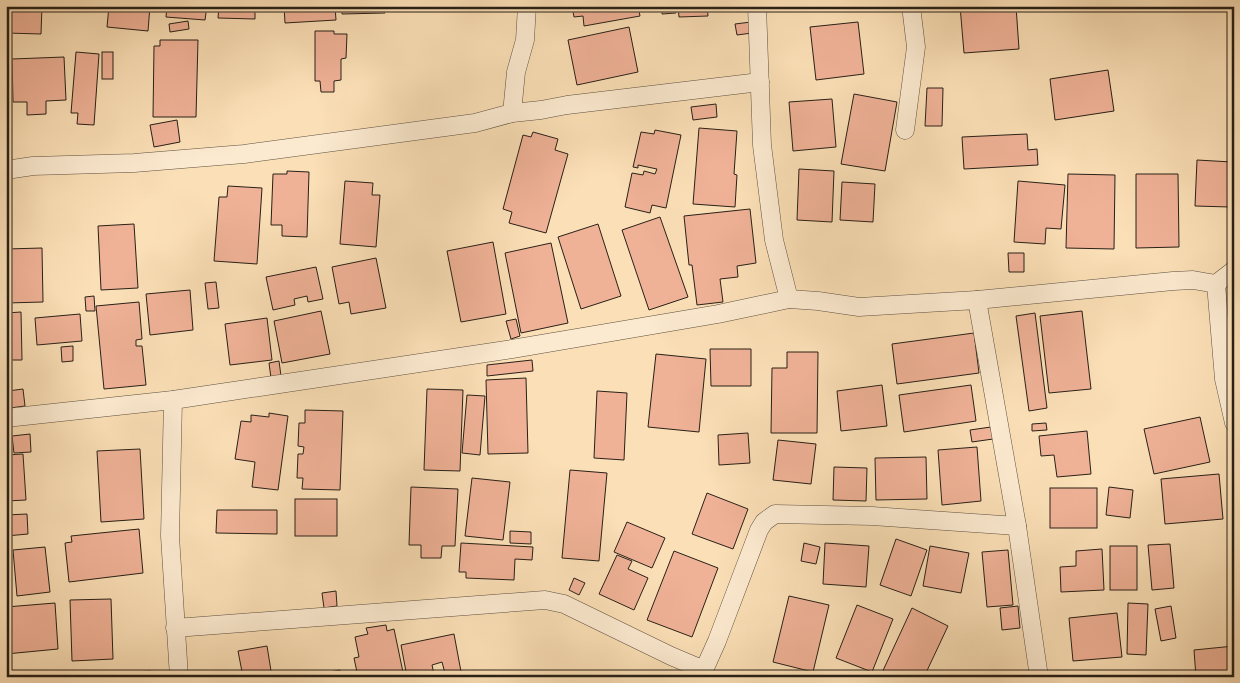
<svg xmlns="http://www.w3.org/2000/svg" width="1240" height="683" viewBox="0 0 1240 683" font-family="Cardo,serif">
	<rect width="100%" height="100%" fill="#fbdfb6"/>
	<filter id="stains"><feTurbulence type="fractalNoise" baseFrequency=".004" numOctaves="4"/><feColorMatrix values="0 0 0 0 .2 0 0 0 0 .09 0 0 0 0 .02 0 0 0 .5 -.17"/></filter>
	<radialGradient id="worn" r=".72"><stop offset=".6" stop-color="#630" stop-opacity="0"/><stop offset="1" stop-color="#630" stop-opacity=".3"/></radialGradient>
	<!-- building -->
	<g fill="#f0b297" stroke="#282017">
		<path d="M6 6H42L41 34 6 33Z"/>
		<path d="M109 6H150L148 31 107 27Z"/>
		<path d="M167 6H207L205 20 166 17Z"/>
		<path d="M219 6H255V19L218 18Z"/>
		<path d="M284 6H335L336 20 285 23Z"/>
		<path d="M342 6H385V13L342 14Z"/>
		<path d="M572 6H638L640 16 584 26 583 16 574 17Z"/>
		<path d="M662 6H675L676 13 662 14Z"/>
		<path d="M678 6H707L708 16 679 17Z"/>
		<path d="M960 6H1016L1019 49 964 53Z"/>
		<path d="M188 21 189 29 170 32 169 24Z"/>
		<path d="M751 22 752 33 737 35 735 24Z"/>
		<path d="M858 22 864 74 816 80 810 27Z"/>
		<path d="M629 27 638 72 577 85 568 40Z"/>
		<path d="M315 31H334V34H347L346 58 341 59V80L334 81V92H321L320 81H315Z"/>
		<path d="M160 40H198L196 117H153L154 46H160Z"/>
		<path d="M76 52 99 54 94 125 77 124 78 113H71Z"/>
		<rect x="102" y="52" width="11" height="27"/>
		<path d="M64 57 66 100 46 101V114L27 115V102H13L12 59Z"/>
		<path d="M1108 70 1114 111 1055 120 1050 79Z"/>
		<path d="M927 88H943L942 126H925Z"/>
		<path d="M854 94 897 102 885 171 841 164Z"/>
		<path d="M832 99 836 147 793 151 789 102Z"/>
		<path d="M716 104 717 117 693 120 691 107Z"/>
		<path d="M177 120 180 142 154 147 150 125Z"/>
		<path d="M699 128 737 131 734 174 737 175 735 207 693 204Z"/>
		<path d="M655 130 681 135 666 208 652 205 650 213 625 207 632 173 643 175 644 171 655 174 657 169 638 165V168L633 167 641 132 654 134Z"/>
		<path d="M533 132 558 139 555 150 568 154 546 233 509 223 512 212 503 209 523 135 531 137Z"/>
		<path d="M1027 134 1028 150 1037 149 1038 165 964 169 962 137Z"/>
		<path d="M1197 160 1232 162 1230 207 1195 206Z"/>
		<path d="M799 169 834 171 832 222 797 220Z"/>
		<path d="M287 171 309 172 307 237 282 236V225H271L273 174H287Z"/>
		<path d="M1068 174 1115 175 1114 249 1066 248Z"/>
		<path d="M1136 174H1178L1179 247 1136 248Z"/>
		<path d="M345 181 373 183 372 195H380L376 247 340 244Z"/>
		<path d="M1018 181 1065 185 1061 229 1046 228 1045 244 1014 242Z"/>
		<path d="M842 182 875 184 873 222 840 220Z"/>
		<path d="M228 186 262 188 257 264 214 261 219 197H227Z"/>
		<path d="M750 209 756 263 737 266 738 277 720 279 723 302 697 305 692 265H689L684 216Z"/>
		<path d="M660 217 688 297 649 310 622 230Z"/>
		<path d="M134 224 138 288 101 290 98 226Z"/>
		<path d="M598 224 621 296 581 309 558 237Z"/>
		<path d="M493 242 506 314 461 322 447 251Z"/>
		<path d="M551 243 568 323 521 333 505 253Z"/>
		<path d="M42 248 43 302 6 303V249Z"/>
		<path d="M1008 253H1024V272H1009Z"/>
		<path d="M376 258 386 308 351 314 349 302 339 304 332 267Z"/>
		<path d="M316 267 323 299 308 302 307 296 294 299 295 305 273 310 266 277Z"/>
		<path d="M216 282 219 308 208 309 205 283Z"/>
		<path d="M190 290 193 330 150 335 146 294Z"/>
		<path d="M94 296 95 311H86L85 297Z"/>
		<path d="M139 302 142 339 136 340V346H142L146 385 104 389 96 306Z"/>
		<path d="M321 311 330 354 282 363 274 321Z"/>
		<path d="M1082 311 1091 389 1049 393 1040 316Z"/>
		<path d="M21 312 22 360H6V313Z"/>
		<path d="M1035 313 1047 408 1029 411 1016 316Z"/>
		<path d="M80 314 82 341 37 345 35 318Z"/>
		<path d="M267 318 272 360 230 365 225 324Z"/>
		<path d="M516 319 520 336 511 339 506 321Z"/>
		<path d="M974 333 979 373 897 384 892 344Z"/>
		<path d="M73 346V361L62 362 61 347Z"/>
		<path d="M710 349H751V386H711Z"/>
		<path d="M787 352H818L817 433H771L772 368H787Z"/>
		<path d="M656 354 706 359 699 432 648 427Z"/>
		<path d="M532 360 533 371 487 376V365Z"/>
		<path d="M279 361 281 376 271 378 269 363Z"/>
		<path d="M526 378 528 453 488 454 486 380Z"/>
		<path d="M882 385 887 426 841 431 837 391Z"/>
		<path d="M971 385 976 421 904 432 899 395Z"/>
		<path d="M23 389 25 406 10 408 8 391Z"/>
		<path d="M427 389 463 390 460 471 424 470Z"/>
		<path d="M597 391 627 393 624 460 594 458Z"/>
		<path d="M467 395 485 396 480 455 462 453Z"/>
		<path d="M305 410 343 411 340 490 302 489 303 478H297L298 454H303L304 447 298 446 299 423H305Z"/>
		<path d="M269 413 288 416 278 490 252 487 255 462 235 459 241 421 251 422V415L269 417Z"/>
		<path d="M1200 417 1210 462 1154 474 1144 429Z"/>
		<path d="M1046 423 1047 430 1032 431V424Z"/>
		<path d="M991 427 993 439 972 442 970 430Z"/>
		<path d="M1087 431 1091 474 1057 477 1054 455 1041 456 1039 436Z"/>
		<path d="M748 433 750 463 719 465 718 435Z"/>
		<path d="M30 434 31 452 14 453 12 436Z"/>
		<path d="M778 440 816 444 811 484 773 480Z"/>
		<path d="M977 447 981 501 942 505 938 450Z"/>
		<path d="M140 449 144 519 101 522 97 451Z"/>
		<path d="M23 454 26 500 6 501V455Z"/>
		<path d="M926 457 927 499 876 500 875 458Z"/>
		<path d="M834 467 867 468 866 501 833 500Z"/>
		<path d="M570 470 607 473 599 561 562 558Z"/>
		<path d="M1219 474 1223 519 1165 524 1161 479Z"/>
		<path d="M472 478 510 482 503 540 465 536Z"/>
		<path d="M411 487 458 489 455 546H442L441 558H421V545H409Z"/>
		<path d="M1109 487 1133 490 1130 518 1106 515Z"/>
		<rect x="1050" y="488" width="47" height="40"/>
		<path d="M707 493 748 509 733 549 692 534Z"/>
		<rect x="295" y="499" width="42" height="37"/>
		<path d="M217 510H277V534L216 533Z"/>
		<path d="M27 514 28 534 6 536V515Z"/>
		<path d="M627 522 665 538 652 568 614 552Z"/>
		<path d="M139 529 143 573 69 582 65 543 72 542 71 536Z"/>
		<path d="M510 531 531 532V544L510 543Z"/>
		<path d="M896 539 927 550 911 596 880 585Z"/>
		<path d="M461 543 533 547 532 560 515 559 514 580 466 578V572H459Z"/>
		<path d="M804 543 820 547 816 564 801 561Z"/>
		<path d="M825 543 869 546 866 587 823 584Z"/>
		<path d="M1170 544 1174 588 1152 590 1148 545Z"/>
		<path d="M930 546 969 553 961 593 923 586Z"/>
		<rect x="1110" y="546" width="27" height="44"/>
		<path d="M45 547 50 592 17 596 13 550Z"/>
		<path d="M1102 549 1104 590 1061 592 1060 567 1076 566V551Z"/>
		<path d="M1008 550 1013 605 987 607 982 552Z"/>
		<path d="M674 551 718 568 692 637 647 620Z"/>
		<path d="M617 555 632 561 628 569 648 578 634 610 599 594Z"/>
		<path d="M574 578 585 583 579 595 569 590Z"/>
		<path d="M336 591 337 606 324 608 322 593Z"/>
		<path d="M789 596 829 605 813 672 773 662Z"/>
		<path d="M111 599 113 659 72 661 70 600Z"/>
		<path d="M55 603 58 649 6 654V607Z"/>
		<path d="M1128 603 1148 604 1146 655 1127 654Z"/>
		<path d="M857 605 893 619 872 672 836 658Z"/>
		<path d="M1018 606 1020 628 1002 630 1000 608Z"/>
		<path d="M1171 606 1176 638 1161 641 1155 609Z"/>
		<path d="M912 608 948 626 924 677H880Z"/>
		<path d="M1117 613 1122 657 1073 661 1069 618Z"/>
		<path d="M386 625 387 631 394 629 404 677H358L354 658 359 657 355 637 368 634 366 628Z"/>
		<path d="M454 634 462 677H446L442 662 432 665 434 674 440 673 441 677H407L401 645Z"/>
		<path d="M267 646 272 677H243L238 651Z"/>
		<path d="M1234 646V675L1196 677 1194 650Z"/>
		<path d="M340 670 341 677H301Z"/>
		<path d="M151 671V677H77V675Z"/>
	</g>
	<g fill="none" stroke-linecap="round" stroke-linejoin="round">
		<defs>
			<g id="street">
				<path d="M757 6 762 145 774 240 789 299"/>
				<path d="M512 113 516 72 525 40 527 6"/>
				<path d="M905 130 916 47 911 6"/>
				<path d="M6 170 33 166 134 163 244 154 475 123 512 113 541 110 567 105 760 82"/>
				<path d="M1216 284 1224 379 1234 423"/>
				<path d="M977 300 1173 281 1193 280 1216 284 1234 270"/>
				<path d="M173 400 170 536 179 677"/>
				<path d="M6 418 173 400 512 349 718 314 789 299 818 301 859 307 977 300 1017 526 1039 677"/>
				<path d="M175 628 545 600 564 604 671 656 704 670 717 641 759 530 764 522 775 514 872 516 1017 526"/>
			</g>
		</defs>
		<!-- street casing -->
		<use href="#street" stroke="#5d503f" stroke-width="19"/>
		<!-- street -->
		<use href="#street" stroke="#fcead0" stroke-width="18"/>
	</g>
	<!-- margin -->
	<rect width="1240" height="683" fill="none" stroke="#fbdfb6" stroke-width="25"/>
	<rect x="8" y="8" width="1225" height="668" fill="none" stroke="#282017" stroke-width="2.5"/>
	<rect x="12" y="12" width="1215" height="658" fill="none" stroke="#282017"/>
	<rect width="100%" height="100%" filter="url(#stains)"/>
	<rect width="100%" height="100%" fill="url(#worn)"/>
</svg>
